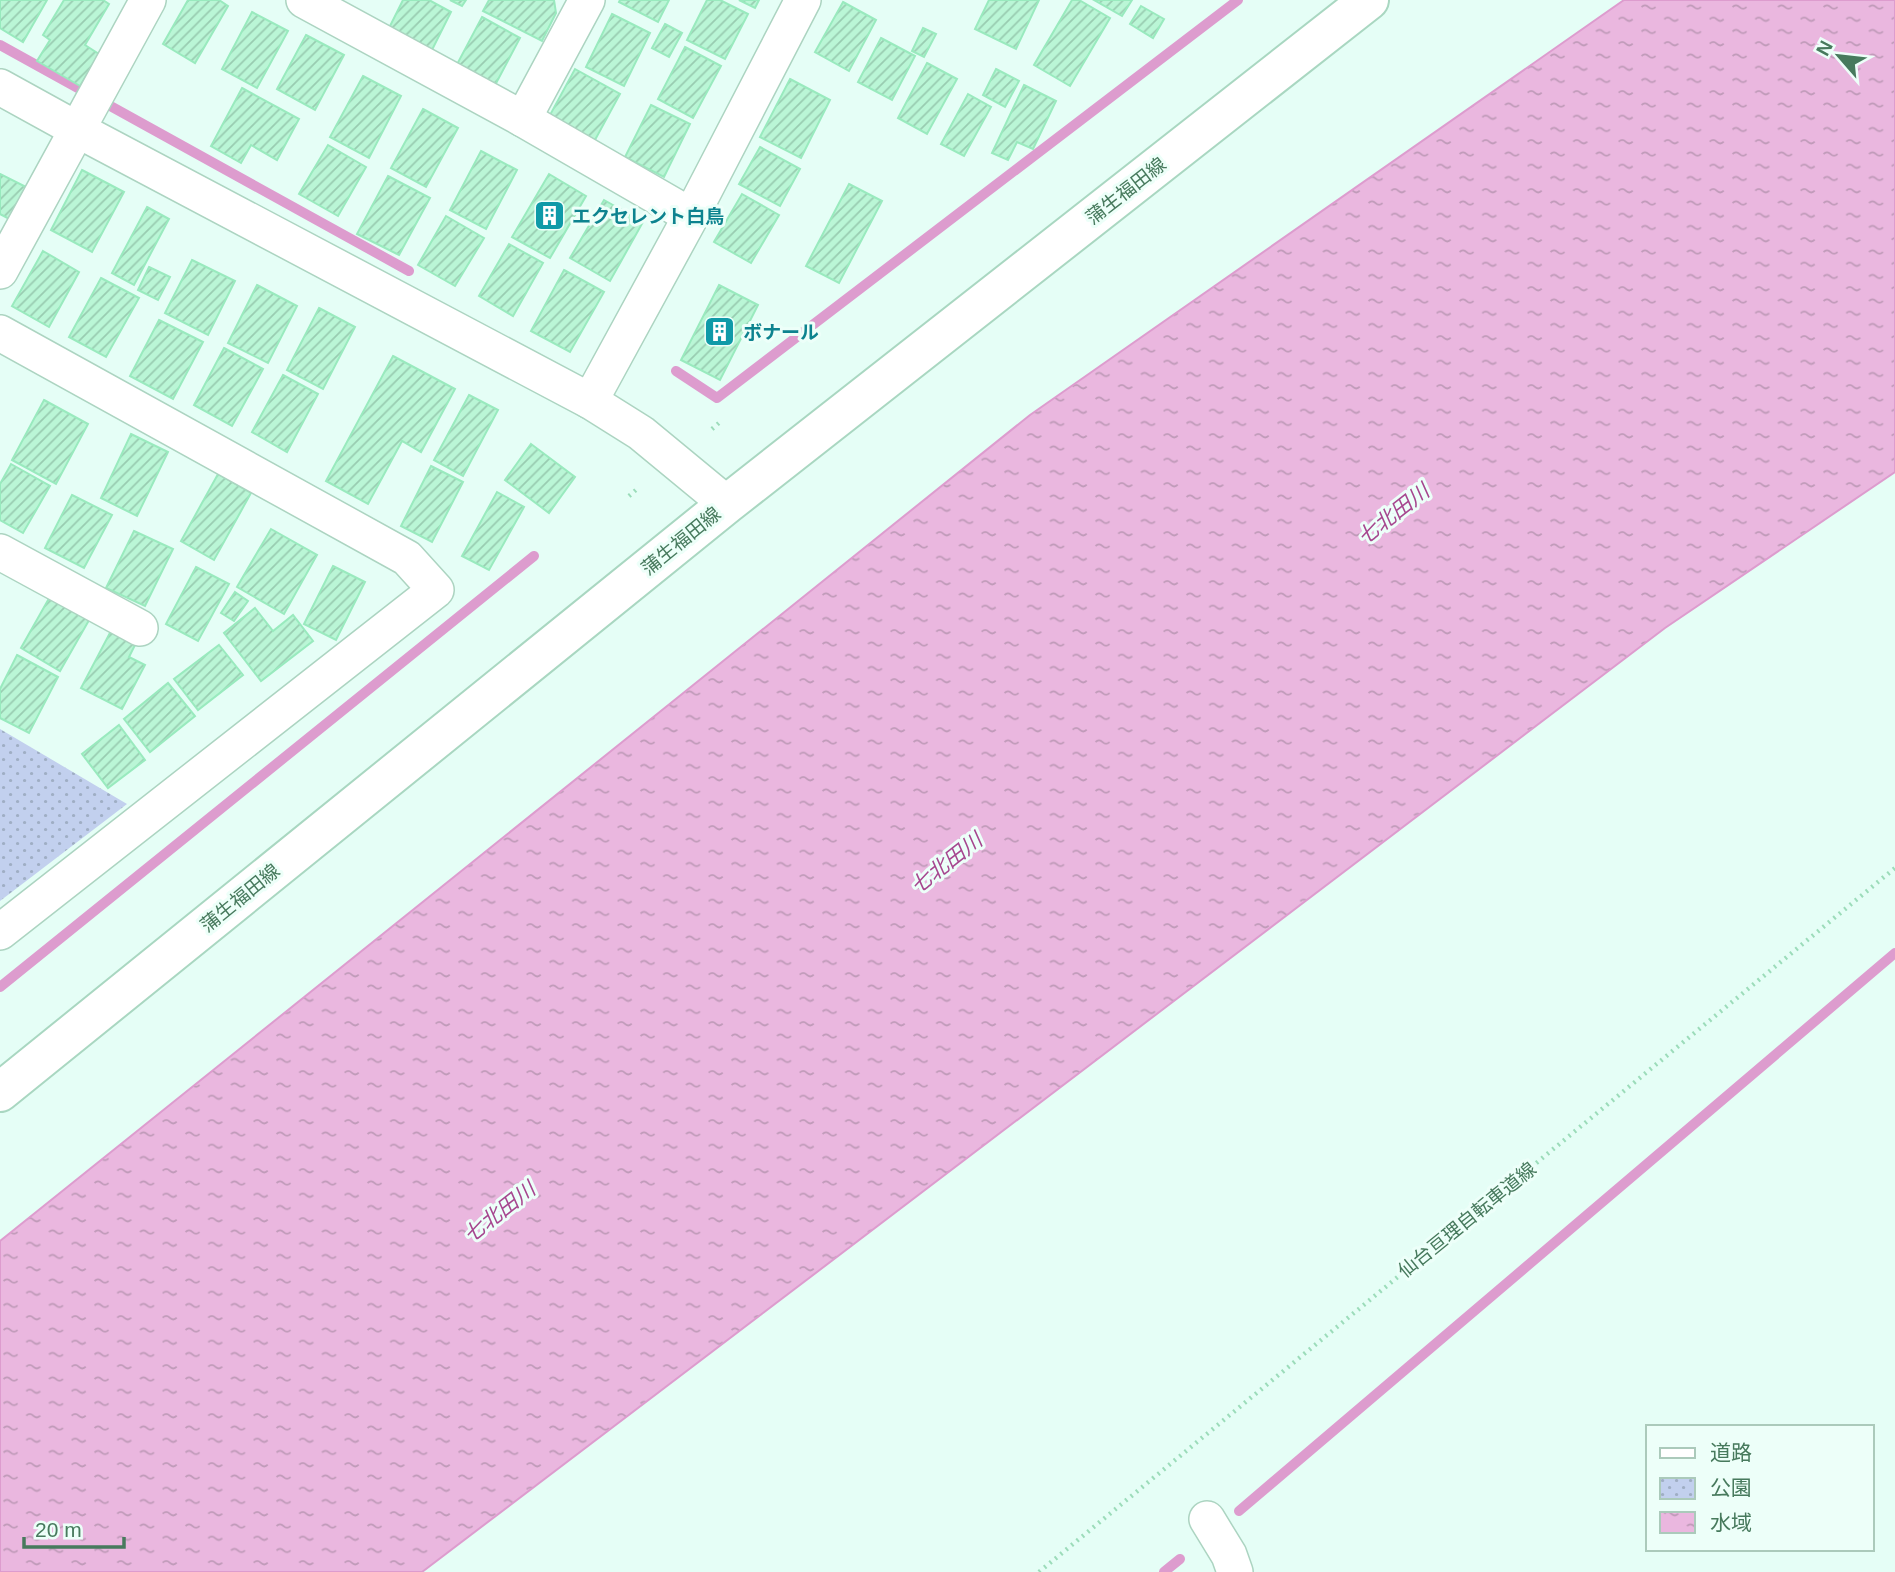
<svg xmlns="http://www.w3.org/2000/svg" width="1895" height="1572" viewBox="0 0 1895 1572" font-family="Arial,'Noto Sans JP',sans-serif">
	<defs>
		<pattern id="park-dots" width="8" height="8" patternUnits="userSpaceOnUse" patternTransform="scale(1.75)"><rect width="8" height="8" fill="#c2d0ee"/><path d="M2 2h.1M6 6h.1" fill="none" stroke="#9faec4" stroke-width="1.8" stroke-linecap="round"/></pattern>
		<pattern id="water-ripples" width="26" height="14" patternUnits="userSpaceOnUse" patternTransform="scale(1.75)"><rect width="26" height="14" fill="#eab7df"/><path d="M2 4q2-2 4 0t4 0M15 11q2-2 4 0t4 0" fill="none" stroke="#bf9ab8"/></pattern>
		<pattern id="building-hatch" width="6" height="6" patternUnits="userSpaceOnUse" patternTransform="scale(1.75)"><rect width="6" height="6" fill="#baf6d6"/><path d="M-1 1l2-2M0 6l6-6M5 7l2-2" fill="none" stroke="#99ccb1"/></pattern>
	</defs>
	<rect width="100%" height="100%" fill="#e5fef6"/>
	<!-- park -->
	<path fill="url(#park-dots)" d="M0 729 127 804 0 901Z"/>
	<!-- water -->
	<path fill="url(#water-ripples)" stroke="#dd9cce" stroke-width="2" d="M1624 0H1895V472L1665 628 422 1572H0V1241L1030 415Z"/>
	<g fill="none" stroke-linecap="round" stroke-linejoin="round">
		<!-- stream -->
		<g stroke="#dd9cce" stroke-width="10">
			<path d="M0 45 409 271"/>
			<path d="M676 371 717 398 1238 0"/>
			<path d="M0 987 534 556"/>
			<path d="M1239 1511 1895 953"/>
			<path d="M1164 1572 1180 1559"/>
		</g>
	</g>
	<!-- building -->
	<g fill="url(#building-hatch)" stroke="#99eabe" stroke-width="2">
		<path d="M0 0H47L23 42 0 28Z"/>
		<path d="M64 0H103L109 4 85 45 99 54 80 86 37 61 50 40 43 35Z"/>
		<path d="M188 0H219L228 6 195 63 163 44Z"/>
		<path d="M403 0H429L451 12 430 54 387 32Z"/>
		<path d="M450 0H466L462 6Z"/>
		<path d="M489 0H554L556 13 542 41 483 11Z"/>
		<path d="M620 0H669L658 22 619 2Z"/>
		<path d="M707 0H720L748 14 725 59 687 40Z"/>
		<path d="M739 0H759L755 8Z"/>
		<path d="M989 0H1039L1016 49 975 29Z"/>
		<path d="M1072 0H1079L1110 18 1070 86 1034 65Z"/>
		<path d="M1094 0H1132L1122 16Z"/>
		<path d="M843 2 876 20 849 71 815 52Z"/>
		<path d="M1141 6 1164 19 1153 38 1130 24Z"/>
		<path d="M252 12 288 31 257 88 222 69Z"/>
		<path d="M612 14 650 33 624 86 586 67Z"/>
		<path d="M482 17 520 38 492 91 454 70Z"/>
		<path d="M665 24 682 33 669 57 652 48Z"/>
		<path d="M923 28 936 34 924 57 912 51Z"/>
		<path d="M306 35 344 55 315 110 277 89Z"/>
		<path d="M881 38 915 56 892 100 858 82Z"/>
		<path d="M685 47 721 66 693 118 658 99Z"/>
		<path d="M927 63 957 79 927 134 898 118Z"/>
		<path d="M575 69 620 94 595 140 550 115Z"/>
		<path d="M996 69 1019 81 1005 107 983 95Z"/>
		<path d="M363 76 401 96 369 158 330 137Z"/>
		<path d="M790 79 830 100 801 158 760 137Z"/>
		<path d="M1024 85 1056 101 1033 149 1017 142 1008 160 992 153Z"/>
		<path d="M242 88 299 119 277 160 251 145 241 163 211 146Z"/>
		<path d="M968 94 991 107 964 156 941 144Z"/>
		<path d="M651 105 690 124 664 177 625 157Z"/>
		<path d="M423 109 458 128 426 187 391 168Z"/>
		<path d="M328 145 366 167 338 216 299 194Z"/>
		<path d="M760 147 800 169 780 206 739 184Z"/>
		<path d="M481 151 517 170 486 229 450 210Z"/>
		<path d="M82 170 124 192 92 252 51 230Z"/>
		<path d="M0 174 28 188 11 220 0 214Z"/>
		<path d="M549 174 586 196 550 258 512 237Z"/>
		<path d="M388 176 430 198 399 255 357 234Z"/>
		<path d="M849 184 882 201 839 283 806 266Z"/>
		<path d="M742 194 779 215 751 263 714 242Z"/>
		<path d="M604 200 643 222 610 281 570 258Z"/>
		<path d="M147 207 169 219 134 285 112 273Z"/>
		<path d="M446 216 484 238 455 286 418 265Z"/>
		<path d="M509 244 543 263 513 316 479 296Z"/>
		<path d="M43 251 79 272 49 327 12 306Z"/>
		<path d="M192 260 235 281 208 335 165 313Z"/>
		<path d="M149 267 170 277 158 300 138 290Z"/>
		<path d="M564 270 604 292 570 352 531 331Z"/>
		<path d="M101 278 139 298 106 357 69 337Z"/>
		<path d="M257 285 297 306 268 363 228 343Z"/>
		<path d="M719 285 758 305 720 380 681 360Z"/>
		<path d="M319 308 355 327 323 389 287 370Z"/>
		<path d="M159 320 203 342 173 399 130 376Z"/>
		<path d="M224 348 263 369 232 426 194 405Z"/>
		<path d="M393 356 455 389 421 452 402 441 368 504 326 481Z"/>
		<path d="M283 375 318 394 287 452 252 432Z"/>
		<path d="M469 395 498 410 463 476 434 460Z"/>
		<path d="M44 400 88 424 56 484 12 460Z"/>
		<path d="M131 434 168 452 137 516 101 498Z"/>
		<path d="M531 444 575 477 549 513 505 480Z"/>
		<path d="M11 464 50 486 23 533 0 520V484Z"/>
		<path d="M431 466 463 482 432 542 401 526Z"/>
		<path d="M218 474 251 493 214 560 181 541Z"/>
		<path d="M497 492 524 507 489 570 462 556Z"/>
		<path d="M72 495 112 515 84 568 45 548Z"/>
		<path d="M271 529 317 555 284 614 237 587Z"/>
		<path d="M134 531 173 549 145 606 106 588Z"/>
		<path d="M333 566 365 582 336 640 304 624Z"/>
		<path d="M196 567 229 584 198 641 166 624Z"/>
		<path d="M235 592 248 601 234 621 221 613Z"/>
		<path d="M52 593 92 615 60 671 21 648Z"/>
		<path d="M255 608 273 631 293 615 313 641 261 681 224 633Z"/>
		<path d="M113 627 138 639 129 657 145 665 122 709 81 688Z"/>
		<path d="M219 645 243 675 198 710 174 679Z"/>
		<path d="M17 655 58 677 29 733 0 718V689Z"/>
		<path d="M168 683 195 716 150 752 124 719Z"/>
		<path d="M119 725 145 760 108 788 82 754Z"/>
	</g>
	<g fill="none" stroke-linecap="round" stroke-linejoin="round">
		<defs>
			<g id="street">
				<path d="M304 0 523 119 691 216"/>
				<path d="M0 87 78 130 590 401 641 433 727 504"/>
				<path d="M523 119 587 0"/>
				<path d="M0 271 148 0"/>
				<path d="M0 333 407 558 436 590 0 932"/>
				<path d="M590 401 691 216 803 0"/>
				<path d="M0 552 140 628"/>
				<path d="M1207 1519 1229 1555 1235 1572"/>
			</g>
			<path id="secondary" d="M0 1092 727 504 1369 0"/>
		</defs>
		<!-- street casing -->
		<use href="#street" stroke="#acd4c1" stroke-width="38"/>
		<!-- secondary casing -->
		<use href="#secondary" stroke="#a9d7c1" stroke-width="42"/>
		<!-- path -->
		<g stroke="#9cdcba" stroke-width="4.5" stroke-dasharray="2 5" stroke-linecap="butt">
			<path d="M712 429 720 422"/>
			<path d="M629 496 637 489"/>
			<path d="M1039 1572 1895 868"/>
		</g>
		<!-- street -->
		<use href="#street" stroke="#fff" stroke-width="35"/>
		<!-- secondary -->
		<use href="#secondary" stroke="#fff" stroke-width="38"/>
	</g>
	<!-- icons -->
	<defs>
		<symbol id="building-square" viewBox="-11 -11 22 22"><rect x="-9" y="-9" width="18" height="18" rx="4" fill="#0f9aa8" stroke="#edfff9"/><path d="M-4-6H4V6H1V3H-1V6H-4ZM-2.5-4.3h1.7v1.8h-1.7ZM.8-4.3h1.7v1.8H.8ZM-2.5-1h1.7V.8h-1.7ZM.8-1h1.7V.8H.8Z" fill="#fff"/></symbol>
	</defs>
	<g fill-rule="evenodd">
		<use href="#building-square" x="532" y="198" width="35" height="35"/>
		<use href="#building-square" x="702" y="314" width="35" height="35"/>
	</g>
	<g text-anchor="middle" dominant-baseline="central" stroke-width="6" stroke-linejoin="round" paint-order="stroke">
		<!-- street labels -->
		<g font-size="19" fill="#477a5d" stroke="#edfff9">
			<text transform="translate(1126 191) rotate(-38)">蒲生福田線</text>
			<text transform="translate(681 541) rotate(-39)">蒲生福田線</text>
			<text transform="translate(240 898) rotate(-39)">蒲生福田線</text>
			<text transform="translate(1467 1220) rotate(-39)">仙台亘理自転車道線</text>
		</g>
		<!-- culture labels -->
		<g font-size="19" font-weight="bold" fill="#0d838f" stroke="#edfff9" text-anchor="start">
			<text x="572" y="216">エクセレント白鳥</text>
			<text x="743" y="332">ボナール</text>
		</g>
		<!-- water labels -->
		<g font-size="21" font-style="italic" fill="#a6468f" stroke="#edfff9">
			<text transform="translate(1393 514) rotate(-38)">七北田川</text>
			<text transform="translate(946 863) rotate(-38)">七北田川</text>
			<text transform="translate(499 1212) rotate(-38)">七北田川</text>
		</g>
	</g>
	<!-- legend -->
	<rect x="1646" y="1425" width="228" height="126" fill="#edfff9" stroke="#abcabb" stroke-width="2"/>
	<rect x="1660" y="1448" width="35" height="10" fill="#ffffff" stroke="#abcabb" stroke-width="2"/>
	<text x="1710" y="1460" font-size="21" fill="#477a5d">道路</text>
	<rect x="1660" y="1478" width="35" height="21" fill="url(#park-dots)" stroke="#abcabb" stroke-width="2"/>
	<text x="1710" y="1495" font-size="21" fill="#477a5d">公園</text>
	<rect x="1660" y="1512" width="35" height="21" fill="url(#water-ripples)" stroke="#abcabb" stroke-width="2"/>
	<text x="1710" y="1530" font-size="21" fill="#477a5d">水域</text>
	<!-- north arrow -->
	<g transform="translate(1839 56) rotate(298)" stroke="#edfff9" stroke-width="5" paint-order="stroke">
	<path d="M0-5L12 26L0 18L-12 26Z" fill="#477a5d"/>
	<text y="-10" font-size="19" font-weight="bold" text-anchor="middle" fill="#477a5d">N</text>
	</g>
	<!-- scale -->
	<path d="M24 1537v10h100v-10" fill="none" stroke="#477a5d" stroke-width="3.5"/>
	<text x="35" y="1537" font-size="21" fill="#477a5d" stroke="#edfff9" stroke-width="5" paint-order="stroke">20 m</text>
</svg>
